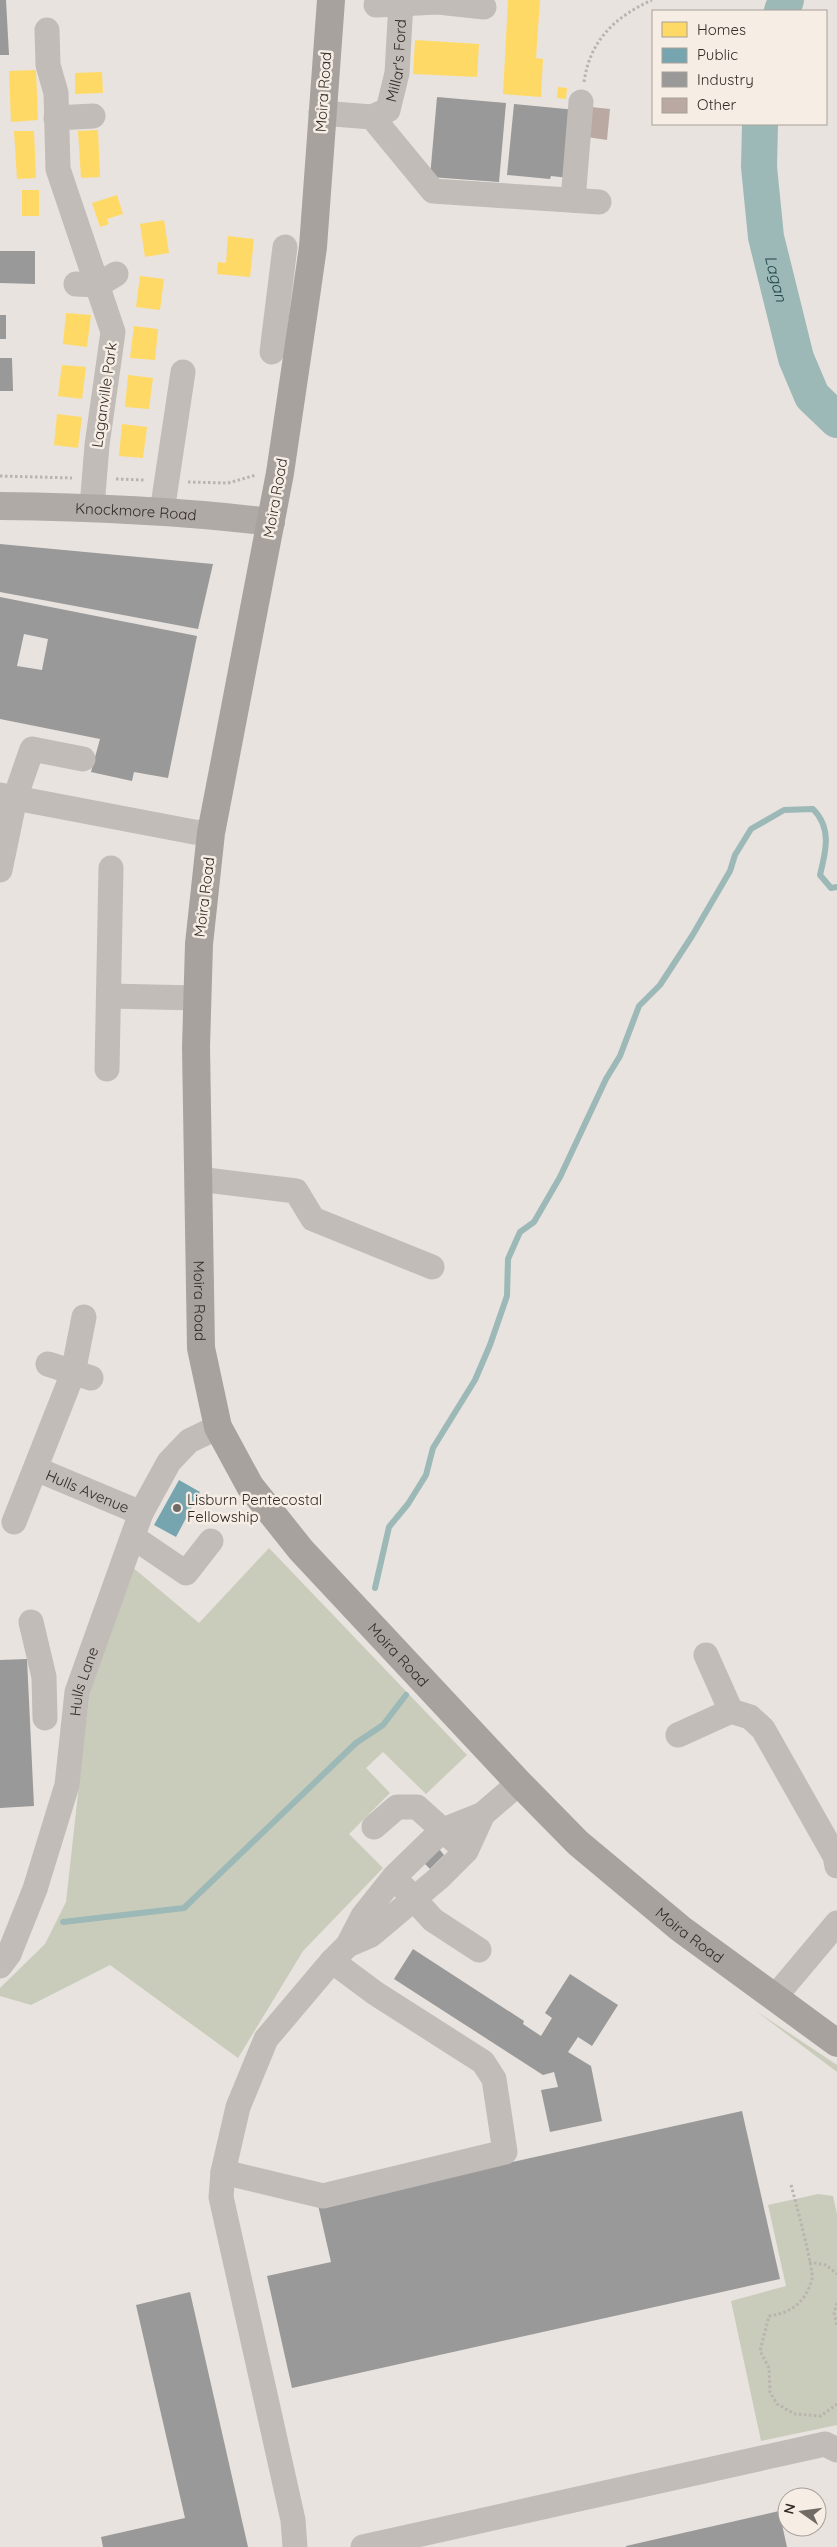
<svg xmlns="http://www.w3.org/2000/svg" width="837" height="2547" viewBox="0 0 837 2547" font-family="Quicksand,sans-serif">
	<rect width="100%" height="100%" fill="#e8e3de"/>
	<!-- green -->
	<g fill="#c9ccba">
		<path d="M269 1548 467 1755 426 1794 383 1752 366 1768 390 1793 349 1834 383 1868 303 1951 238 2058 110 1965 31 2005 0 1996V1988L45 1944 66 1902 90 1686 131 1566 199 1623Z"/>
		<path d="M756 2011 837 2065V2072Z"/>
		<path d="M818 2194 833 2196 837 2214V2425L761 2441 731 2301 786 2286 768 2205Z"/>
	</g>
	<!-- homes -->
	<g fill="#ffd966">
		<path d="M508 0H540L536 58 543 59 541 97 503 94Z"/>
		<path d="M415 40 479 44 477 77 413 74Z"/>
		<path d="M36 70 38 120 11 122 9 71Z"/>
		<path d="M102 72 103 93 75 94V73Z"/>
		<path d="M558 87 567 88 566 99 557 98Z"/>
		<path d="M98 130 100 177 81 178 78 131Z"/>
		<path d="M14 131H34L36 178 17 179Z"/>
		<rect x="22" y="190" width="17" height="26"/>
		<path d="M117 195 123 214 107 219 109 224 100 227 92 203Z"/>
		<path d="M164 220 169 253 145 257 140 224Z"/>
		<path d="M228 236 254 239 250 277 217 274 218 262 226 263Z"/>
		<path d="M140 276 164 279 160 310 136 307Z"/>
		<path d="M66 313 91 315 87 347 63 344Z"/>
		<path d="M134 326 158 329 155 360 130 358Z"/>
		<path d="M62 365 86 367 82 399 58 396Z"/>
		<path d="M128 375 153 378 149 409 125 407Z"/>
		<path d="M57 414 82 417 78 448 54 445Z"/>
		<path d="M122 424 147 427 143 458 119 456Z"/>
	</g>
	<!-- public -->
	<path fill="#76a5af" d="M179 1480 200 1492 176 1537 154 1525Z"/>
	<!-- industry -->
	<g fill="#999" fill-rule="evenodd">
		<path d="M0 0H6L9 55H0Z"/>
		<path d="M437 97 506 103 499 182 430 177Z"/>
		<path d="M514 104 576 110 569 178 551 176 550 179 507 175Z"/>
		<path d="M0 251H35V284L0 283Z"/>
		<rect x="0" y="315" width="6" height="24"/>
		<path d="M0 358H12L13 391H0Z"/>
		<path d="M0 544 213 564 198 629 0 592Z"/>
		<path d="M0 597 197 636 168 778 134 772 132 781 91 772 100 739 0 719ZM24 634 48 639 42 670 17 666Z"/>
		<path d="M27 1659 34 1806 0 1808V1660Z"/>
		<path d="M435 1844 444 1855 430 1869 420 1859Z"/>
		<path d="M413 1949 524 2021 523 2024 541 2036 552 2018 545 2013 570 1974 618 2005 592 2046 578 2037 568 2052 591 2066 602 2121 550 2132 541 2090 558 2087 554 2072 543 2075 394 1979Z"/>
		<path d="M742 2111 780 2279 292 2388 267 2276 331 2262 318 2205Z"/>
		<path d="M190 2292 248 2547H103L101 2537 185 2518 136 2305Z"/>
		<path d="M779 2511 787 2547H626V2546Z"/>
	</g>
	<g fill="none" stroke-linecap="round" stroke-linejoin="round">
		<!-- stream -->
		<g stroke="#9cb8b7" stroke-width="6">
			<path d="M375 1588 389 1527 408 1504 426 1475 433 1448 475 1380 490 1345 507 1296 508 1259 520 1232 534 1222 560 1177 606 1079 620 1056 639 1006 660 985 692 936 730 871 735 855 751 829 784 810 813 809C832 828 826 851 820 875L831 888 837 887"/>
			<path d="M63 1922 184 1908 356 1743 383 1725 406 1695"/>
		</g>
		<!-- river -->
		<g stroke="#9cb8b7" stroke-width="36">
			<path d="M782 11 786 0"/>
			<path id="s1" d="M760 124 759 167 766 237 796 358 812 396 837 420"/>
		</g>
	</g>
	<!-- building -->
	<path fill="#baa9a2" d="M591 107 610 109 607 140 587 137Z"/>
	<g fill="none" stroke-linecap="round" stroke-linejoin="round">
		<!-- path -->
		<g stroke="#bab4b0" stroke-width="3" stroke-dasharray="2.5 2.5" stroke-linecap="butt">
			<path d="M584 82C590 40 615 17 652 0"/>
			<path d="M0 476 72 478"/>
			<path d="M116 479 144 480"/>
			<path d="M188 482 228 483 256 475"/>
			<path d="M791 2185C795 2199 814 2270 812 2279 806 2302 791 2313 769 2316L760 2351 769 2368 770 2392 777 2404 795 2414 821 2416 837 2404"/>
			<path d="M809 2262 826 2265 837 2274"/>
			<path d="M837 2303 834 2313 837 2325"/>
		</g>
		<!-- minor -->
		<g stroke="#c1bcb7" stroke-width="25">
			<path d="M376 5 438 2 484 7"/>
			<path d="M47 30 48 65 56 93 58 169 113 332 97 445 92 507"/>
			<path id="s2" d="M321 113 372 117 388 110 397 73 401 3"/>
			<path d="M372 117 433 191 599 202"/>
			<path d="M56 118 93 116"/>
			<path d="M573 200 581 102"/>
			<path d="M76 284 98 285 116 274"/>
			<path d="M272 352 285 247"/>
			<path d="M162 512 183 372"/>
			<path d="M0 795 194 832 211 833"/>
			<path d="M0 870 15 798 32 749 83 759"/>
			<path d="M110 996 197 998"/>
			<path d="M107 1069 111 868"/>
			<path d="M198 1179 296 1191 313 1219 432 1267"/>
			<path d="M48 1364 91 1378"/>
			<path id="s3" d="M36 1469 141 1513"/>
			<path d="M14 1522 73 1373 84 1317"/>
			<path d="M133 1537 186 1573 211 1541"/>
			<path d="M31 1622 44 1677 45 1718"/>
			<path d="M706 1655 731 1711"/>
			<path d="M678 1735 731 1711 750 1717 763 1729 835 1856 837 1866"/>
			<path d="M374 1827 397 1807H417L455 1841"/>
			<path d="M404 1888 433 1920 479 1950"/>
			<path d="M348 1945 363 1916 394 1877 429 1843 443 1830 483 1814 519 1783"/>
			<path id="s4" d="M0 1966 9 1954 35 1889 67 1785 77 1692 141 1513 169 1462 189 1441 218 1427"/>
			<path d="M774 1998 837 1923"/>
			<path d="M223 2172 323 2196 505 2152 494 2079 483 2062 375 1993 332 1961"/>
			<path d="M295 2547 293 2520 221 2197 223 2172 238 2107 266 2039 332 1961 348 1945 371 1935 440 1877 466 1851 483 1814"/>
			<path d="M363 2547 825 2444 837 2450"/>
		</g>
		<!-- major -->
		<path stroke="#b0aaa6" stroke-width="28" id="s5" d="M0 506C91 507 181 511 271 522"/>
		<!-- highway -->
		<path stroke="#a7a29d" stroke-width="28" id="s6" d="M331 0 313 247 305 303 280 473 211 833 199 944 196 1047 201 1348 218 1427 250 1486 301 1550 519 1783 578 1843 681 1929 837 2043"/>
	</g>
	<!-- markers -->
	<circle fill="#716b66" stroke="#f6eee5" stroke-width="2" cx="177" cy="1508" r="5"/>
	<g text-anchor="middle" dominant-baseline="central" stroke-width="5" stroke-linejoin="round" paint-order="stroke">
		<!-- street labels -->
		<g font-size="15" fill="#312a26" stroke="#f6eee5">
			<text stroke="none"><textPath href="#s2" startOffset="119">Millar's Ford</textPath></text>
			<text transform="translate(323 92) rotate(-86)">Moira Road</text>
			<text transform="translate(104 395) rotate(-82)">Laganville Park</text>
			<text transform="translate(275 498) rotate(-80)">Moira Road</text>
			<text stroke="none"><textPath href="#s5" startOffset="136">Knockmore Road</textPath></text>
			<text transform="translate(204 897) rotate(-83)">Moira Road</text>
			<text stroke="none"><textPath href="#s6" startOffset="1311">Moira Road</textPath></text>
			<text stroke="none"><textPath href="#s3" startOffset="56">Hulls Avenue</textPath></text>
			<text stroke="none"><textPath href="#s6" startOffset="1731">Moira Road</textPath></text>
			<text stroke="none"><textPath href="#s4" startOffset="299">Hulls Lane</textPath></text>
			<text stroke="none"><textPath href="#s6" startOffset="2136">Moira Road</textPath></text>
		</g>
		<!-- poi labels -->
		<g font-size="15" fill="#312a26" stroke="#f6eee5" text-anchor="start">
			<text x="187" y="1499">Lisburn Pentecostal<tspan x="187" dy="17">Fellowship</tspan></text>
		</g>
		<!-- water labels -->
		<g font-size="16" font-style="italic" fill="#224a4d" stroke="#f6eee5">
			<text stroke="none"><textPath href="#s1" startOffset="156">Lagan</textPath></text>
		</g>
	</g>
	<!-- legend -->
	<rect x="652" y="10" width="175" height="115" fill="#f6eee5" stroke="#a7a099"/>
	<rect x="662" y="22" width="25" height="15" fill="#ffd966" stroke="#a7a099"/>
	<text x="697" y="35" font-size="15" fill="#312a26">Homes</text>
	<rect x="662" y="48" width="25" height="15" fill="#76a5af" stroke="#a7a099"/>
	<text x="697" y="60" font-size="15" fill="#312a26">Public</text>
	<rect x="662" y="72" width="25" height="15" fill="#999999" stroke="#a7a099"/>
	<text x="697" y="85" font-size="15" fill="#312a26">Industry</text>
	<rect x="662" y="98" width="25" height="15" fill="#baa9a2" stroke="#a7a099"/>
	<text x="697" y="110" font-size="15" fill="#312a26">Other</text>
	<!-- north arrow -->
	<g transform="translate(802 2512) rotate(284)"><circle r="24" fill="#f6eee5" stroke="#a7a099"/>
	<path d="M0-4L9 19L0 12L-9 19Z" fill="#716b66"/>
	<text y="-8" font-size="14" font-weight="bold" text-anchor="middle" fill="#312a26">N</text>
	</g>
</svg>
